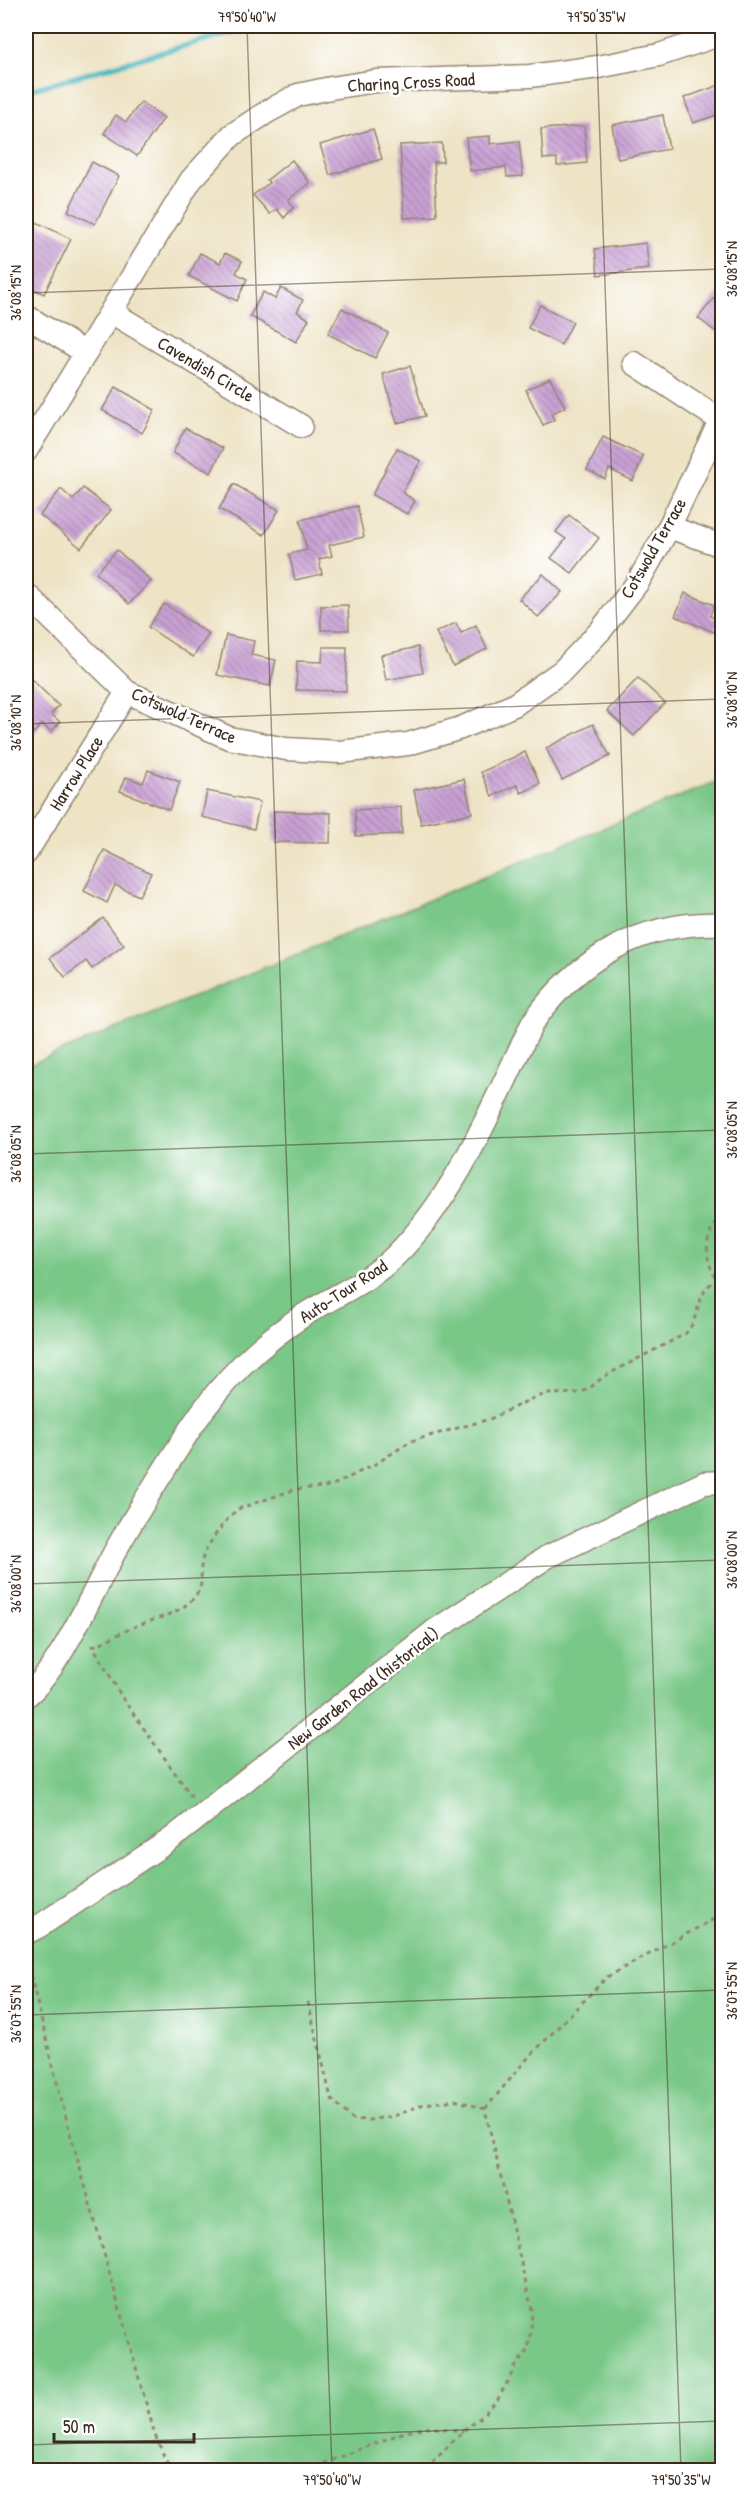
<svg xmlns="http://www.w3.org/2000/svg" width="748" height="2496" viewBox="0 0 748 2496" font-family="'Patrick Hand',sans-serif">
	<defs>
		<pattern id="building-back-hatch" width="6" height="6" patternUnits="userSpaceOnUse" patternTransform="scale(1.5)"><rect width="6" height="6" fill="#c9a1d4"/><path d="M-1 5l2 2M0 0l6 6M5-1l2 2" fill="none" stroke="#a483ab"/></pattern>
	</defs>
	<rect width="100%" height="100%" fill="#fff"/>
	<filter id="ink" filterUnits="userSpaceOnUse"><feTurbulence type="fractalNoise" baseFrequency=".0167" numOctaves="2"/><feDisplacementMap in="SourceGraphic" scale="12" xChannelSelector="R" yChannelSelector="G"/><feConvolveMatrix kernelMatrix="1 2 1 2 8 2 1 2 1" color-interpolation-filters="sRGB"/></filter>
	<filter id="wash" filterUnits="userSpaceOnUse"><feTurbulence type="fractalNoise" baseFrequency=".008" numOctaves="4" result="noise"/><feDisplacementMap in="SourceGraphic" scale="24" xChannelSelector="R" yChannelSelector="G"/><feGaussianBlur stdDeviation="1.35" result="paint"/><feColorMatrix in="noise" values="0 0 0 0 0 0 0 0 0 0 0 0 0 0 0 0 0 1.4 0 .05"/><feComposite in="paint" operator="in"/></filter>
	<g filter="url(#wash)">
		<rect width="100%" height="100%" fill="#eee3c5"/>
		<!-- green -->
		<path fill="#7ac888" stroke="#5a7953" stroke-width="1.5" d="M722 779V2470H26V1066Z"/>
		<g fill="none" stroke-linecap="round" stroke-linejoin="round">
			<!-- stream -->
			<path stroke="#4ab9c2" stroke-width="5" d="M26 91 254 26"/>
		</g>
		<g id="blocks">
			<!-- building -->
			<g fill="url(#building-back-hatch)">
				<path d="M722 84V128L717 115 693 123 684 98Z"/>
				<path d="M141 102 164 118 137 156 104 133 116 115 126 122Z"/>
				<path d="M663 115 669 149 618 159 612 125Z"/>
				<path d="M584 126 587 163 557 166V158L543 159 541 129Z"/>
				<path d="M373 129 382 159 330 175 320 145Z"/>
				<path d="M490 136V144L519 141 523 176 507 177 506 167 470 171 466 138Z"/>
				<path d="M442 143 443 162H434L437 216 404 218 400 145Z"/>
				<path d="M292 160 310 183 288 200 294 207 284 218 277 209 270 214 253 195 269 183 267 180Z"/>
				<path d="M92 162 119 176 95 224 68 211Z"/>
				<path d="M26 217 71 239 44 294 26 285Z"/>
				<path d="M646 243 649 269 598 275 595 249Z"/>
				<path d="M200 253 220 263 225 253 242 261 236 273 247 279 237 301 189 276Z"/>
				<path d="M281 288 303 300 297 312 309 319 296 342 250 316 263 292 275 299Z"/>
				<path d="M718 293 722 297V324L716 332 698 318Z"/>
				<path d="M540 305 573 322 561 345 528 328Z"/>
				<path d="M342 308 388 333 375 358 328 334Z"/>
				<path d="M410 366 425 416 397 423 383 374Z"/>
				<path d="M550 378 565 407 551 414 554 420 543 425 526 390Z"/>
				<path d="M116 387 155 410 142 433 102 410Z"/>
				<path d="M185 428 223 448 211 473 173 453Z"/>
				<path d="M603 437 643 456 633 481 609 469 605 479 587 470Z"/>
				<path d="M397 448 421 461 402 492 415 501 407 514 372 495Z"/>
				<path d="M234 484 279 510 264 535 219 509Z"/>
				<path d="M83 488 111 510 81 548 40 515 61 489 73 500Z"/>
				<path d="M357 506 364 537 329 545 332 556 319 559 322 574 295 580 289 554 307 550 300 520Z"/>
				<path d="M569 515 599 538 572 573 551 558 566 539 556 532Z"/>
				<path d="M117 550 151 581 129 604 96 573Z"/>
				<path d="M543 574 562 592 538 617 519 599Z"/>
				<path d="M685 593 714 605 710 616 719 620 714 632 675 616Z"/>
				<path d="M164 604 209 634 193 657 148 627Z"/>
				<path d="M348 605 349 630H321V606Z"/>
				<path d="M456 623 461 633 476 625 487 649 453 666 436 632Z"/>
				<path d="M226 635 254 641 251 655 276 660 270 686 217 675Z"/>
				<path d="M323 647H347L346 691 296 690 297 661 322 662Z"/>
				<path d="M418 647 423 673 386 680 381 655Z"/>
				<path d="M27 675 59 706 51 714 60 722 51 732 42 724 34 733 26 725V718L31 713 26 708Z"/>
				<path d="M638 678 665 703 634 736 607 711Z"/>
				<path d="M593 724 610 756 562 780 546 748Z"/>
				<path d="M525 752 540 784 521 793 517 785 492 796 481 772Z"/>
				<path d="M148 770 180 782 169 810 120 791 126 777 143 783Z"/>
				<path d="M464 779 472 813 421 824 414 790Z"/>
				<path d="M207 791 260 802 254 829 202 817Z"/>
				<path d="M401 807 402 834 356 836 355 810Z"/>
				<path d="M274 811 331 813 330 843 273 842Z"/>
				<path d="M104 850 151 873 139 896 115 885 107 903 84 891Z"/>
				<path d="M103 918 124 945 92 969 86 961 65 977 50 958Z"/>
			</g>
		</g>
	</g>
	<g filter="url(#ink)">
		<use href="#blocks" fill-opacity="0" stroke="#948672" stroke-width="1.5"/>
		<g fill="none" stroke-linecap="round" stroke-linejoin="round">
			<defs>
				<g id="minor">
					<path d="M111 312 301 426"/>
					<path d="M26 316 86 353"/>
					<path d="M634 363 720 420"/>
					<path d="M26 451 191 180 232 135 267 112 298 95 331 88 376 81 530 76 598 67 659 55 722 34"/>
					<path d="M669 527 722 546"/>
					<path d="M26 594 127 692 229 738 286 749 340 752 408 744 461 728 514 705 562 671 601 630 638 582 669 527 722 417"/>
					<path d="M26 853 127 692"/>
					<path d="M26 1696C60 1670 95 1586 118 1546 141 1505 167 1465 192 1426 223 1380 257 1346 304 1315 334 1296 370 1281 395 1256 460 1191 493 1103 533 1022 578 958 643 921 722 924"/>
					<path d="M26 1933 38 1927 170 1840 434 1631 547 1557 704 1483 722 1482"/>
				</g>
			</defs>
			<!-- minor casing -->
			<use href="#minor" stroke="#948672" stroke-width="25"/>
			<!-- path -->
			<g stroke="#948672" stroke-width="3" stroke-dasharray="4.5 4.5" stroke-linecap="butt">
				<path d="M722 1215C701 1235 704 1266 722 1286"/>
				<path d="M192 1797 123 1699 93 1646C107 1641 120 1633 134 1627 155 1618 185 1614 198 1592 204 1583 199 1571 202 1561 204 1548 227 1517 238 1509L296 1489 325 1487 338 1483 377 1463 411 1441 490 1419 531 1399 546 1394 580 1393 590 1388 603 1377 685 1334C701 1319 695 1290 717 1280"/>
				<path d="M26 1958 67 2122 155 2435 170 2470"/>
				<path d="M308 2002 331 2098 352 2119 369 2120 394 2116 424 2104 455 2100 485 2109 532 2310 531 2333 528 2350 516 2366 498 2399 480 2418 463 2431 425 2470"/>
				<path d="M485 2109 527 2059 607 1977 714 1919 722 1910"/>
				<path d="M307 2470 402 2433 426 2427 463 2431"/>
			</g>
			<!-- minor -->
			<use href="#minor" stroke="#fff" stroke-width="22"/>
		</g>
	</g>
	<!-- ticks -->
	<path fill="none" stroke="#3b2a1e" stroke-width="1.5" stroke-opacity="0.45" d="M247 26 332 2470M596 26 681 2470M26 293 722 269M26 724 722 699M26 1154 722 1130M26 1584 722 1560M26 2015 722 1990M26 2445 722 2421"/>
	<g text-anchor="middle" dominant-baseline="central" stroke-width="5" stroke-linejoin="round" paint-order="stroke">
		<!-- street labels -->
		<g font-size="18" fill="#3b2a1e" stroke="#fff">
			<text transform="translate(411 82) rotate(-3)">Charing Cross Road</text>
			<text transform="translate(206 369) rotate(31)">Cavendish Circle</text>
			<text transform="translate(653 548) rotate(-60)">Cotswold Terrace</text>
			<text transform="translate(184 715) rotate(24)">Cotswold Terrace</text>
			<text transform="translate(76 773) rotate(-58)">Harrow Place</text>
			<text transform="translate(343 1291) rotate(-33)">Auto-Tour Road</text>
			<text transform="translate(363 1688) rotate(-38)">New Garden Road (historical)</text>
		</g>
	</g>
	<!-- margin -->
	<rect width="748" height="2496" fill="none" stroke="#fff" stroke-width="66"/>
	<!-- scale -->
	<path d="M54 2433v9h140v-9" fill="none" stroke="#3b2a1e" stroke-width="3"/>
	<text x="63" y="2433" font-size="18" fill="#3b2a1e" stroke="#ffffff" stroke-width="4.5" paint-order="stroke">50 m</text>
	<rect x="33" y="33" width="682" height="2430" fill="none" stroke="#3b2a1e" stroke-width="2"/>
	<g font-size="15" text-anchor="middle" fill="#3b2a1e">
		<text x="247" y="22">79°50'40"W</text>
		<text x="596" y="22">79°50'35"W</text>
		<text transform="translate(732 269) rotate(-90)" y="5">36°08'15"N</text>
		<text transform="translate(16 293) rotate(-90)" y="5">36°08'15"N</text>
		<text transform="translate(732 700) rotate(-90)" y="5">36°08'10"N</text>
		<text transform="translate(16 723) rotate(-90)" y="5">36°08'10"N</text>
		<text transform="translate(732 1130) rotate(-90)" y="5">36°08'05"N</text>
		<text transform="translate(16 1154) rotate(-90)" y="5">36°08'05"N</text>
		<text transform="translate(732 1560) rotate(-90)" y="5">36°08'00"N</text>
		<text transform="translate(16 1584) rotate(-90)" y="5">36°08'00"N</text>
		<text transform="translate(732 1991) rotate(-90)" y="5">36°07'55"N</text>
		<text transform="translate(16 2014) rotate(-90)" y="5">36°07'55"N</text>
		<text x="332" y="2485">79°50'40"W</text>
		<text x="681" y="2485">79°50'35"W</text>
	</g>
</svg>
